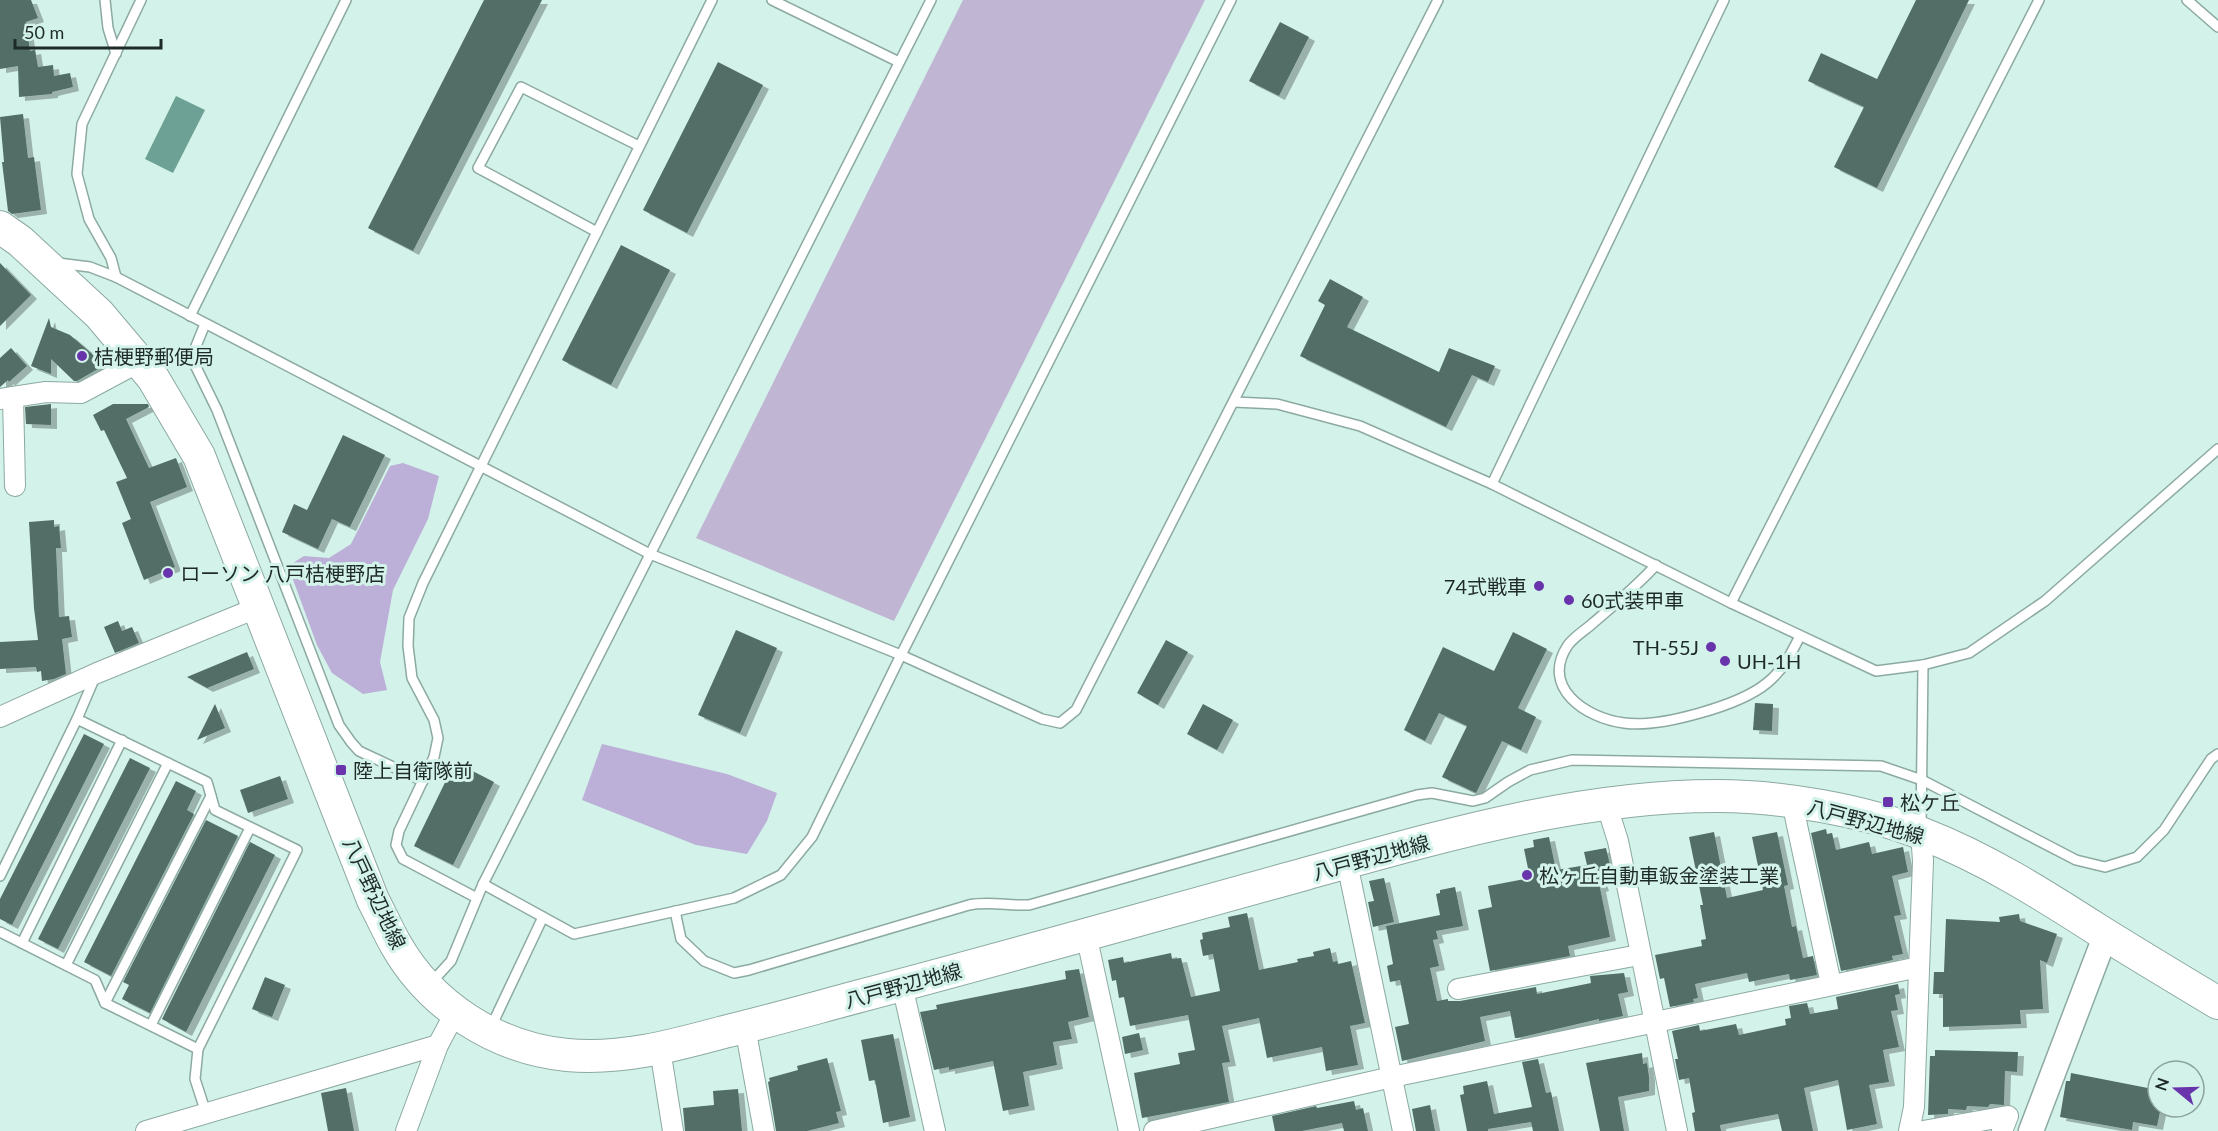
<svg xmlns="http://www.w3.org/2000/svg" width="2218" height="1131" viewBox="0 0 2218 1131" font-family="Lato,'Noto Sans JP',sans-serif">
	<defs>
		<filter id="shadow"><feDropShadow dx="6" dy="4" stdDeviation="0" flood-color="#0004"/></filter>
	</defs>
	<rect width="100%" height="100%" fill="#d3f3ea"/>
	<!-- green -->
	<path fill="#c0b6d4" d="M963 0H1205L894 621 696 538Z"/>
	<!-- forest -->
	<g fill="#bcafd8">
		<path d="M403 463 439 476 428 519 393 590 380 662 387 690 363 694 332 673 317 645 288 566 304 556 329 558 351 544 390 466Z"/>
		<path d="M602 744 727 774 777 793 767 821 747 854 696 845 582 800Z"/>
	</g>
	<!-- water -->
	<path fill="#6da195" d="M176 96 205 110 173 173 145 159Z"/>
	<!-- building -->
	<g fill="#526e66" filter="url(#shadow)">
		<path d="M0 0H31L38 18 26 22 30 51 35 50 38 67 53 65 54 76 70 73 73 87 52 92V94L19 97 18 66 0 69Z"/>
		<path d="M484 0H542L413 251 368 228Z"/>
		<path d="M1916 0H1969L1877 188 1834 167 1864 107 1808 81 1821 53 1877 79Z"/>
		<path d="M1280 22 1309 37 1279 96 1249 81Z"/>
		<path d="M718 62 763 85 687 233 643 210Z"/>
		<path d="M23 114 28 158 34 157 41 210 12 214 8 211 2 162H4L0 117Z"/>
		<path d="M621 245 670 270 611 385 562 360Z"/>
		<path d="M0 263 31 295 0 326Z"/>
		<path d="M1330 279 1363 297 1347 327 1439 372 1449 348 1495 366 1488 382 1472 375 1446 427 1300 356 1325 305 1318 301Z"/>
		<path d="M49 318 51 327 70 335 105 365 77 381H74L51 359V374L31 366Z"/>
		<path d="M11 348 27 366 9 382 8 380 0 387V358Z"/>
		<path d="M51 404V425L26 424 25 407Z"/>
		<path d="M113 404H148L149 407 126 419 149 468 176 458 187 487 150 502 175 567 144 580 122 523 131 519 116 482 127 478 104 430 101 431 93 415Z"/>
		<path d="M343 435 385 455 350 527 332 519 318 549 282 532 294 504 307 510Z"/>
		<path d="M54 520V527L59 526 61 548H56L59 617 69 616 72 637 62 639 66 674 54 679 42 681 41 671 37 672 36 667 0 669V642L38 640 34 608 29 522Z"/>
		<path d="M118 621 122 631 132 627 139 643 115 653 104 627Z"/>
		<path d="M736 630 777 648 740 733 698 715Z"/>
		<path d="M1513 632 1547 649 1518 708 1536 717 1521 750 1502 741 1476 793 1442 777 1467 726 1439 713 1425 741 1404 730 1443 647 1494 671Z"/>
		<path d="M1166 640 1188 652 1158 705 1137 693Z"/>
		<path d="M247 652 254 669 207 688 187 677Z"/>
		<path d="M1755 703 1773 704 1772 731 1753 730Z"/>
		<path d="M215 704 225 728 197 740Z"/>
		<path d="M1203 704 1233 720 1217 750 1187 734Z"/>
		<path d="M84 734 104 744 12 925 0 919V899Z"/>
		<path d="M130 758 150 768 58 949 38 939Z"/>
		<path d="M455 762 494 782 453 865 414 846Z"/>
		<path d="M280 776 288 799 248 813 240 790Z"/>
		<path d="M176 781 196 791 187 810 194 814 111 976 84 962Z"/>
		<path d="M206 820 238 836 150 1013 122 999 129 985 123 982Z"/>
		<path d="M1826 829 1827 834 1832 833 1836 850 1869 842 1872 854 1903 847 1908 872 1892 876 1901 915 1894 916 1903 954 1892 956 1893 960 1841 971 1811 833Z"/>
		<path d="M1714 832 1727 898 1763 890 1752 837 1777 832 1788 885 1784 886 1792 927 1796 926 1803 958 1813 956 1817 975 1790 980 1789 974 1749 982 1747 973 1695 984 1698 998 1693 999 1694 1002 1670 1007 1664 978 1660 979 1655 955 1702 946 1701 940 1706 939 1700 905H1703L1689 837Z"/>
		<path d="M1549 837 1556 870 1587 865 1584 852 1606 848 1613 878 1601 881 1603 887 1600 888 1610 937 1568 946 1570 956 1490 971 1478 910 1492 907 1488 886 1530 878 1524 849 1534 847 1533 840Z"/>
		<path d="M250 842 275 855 186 1032 162 1019Z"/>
		<path d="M1384 878 1394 922 1373 927 1368 902 1374 901 1369 881Z"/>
		<path d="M1455 887 1463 926 1436 931 1438 939 1433 940 1439 966 1430 968 1437 1001 1448 999V1001H1460L1536 987 1537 994 1591 983 1590 976 1624 973 1628 992 1618 994 1623 1016 1599 1021V1019L1518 1038H1515L1510 1011 1480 1017 1485 1041 1402 1061 1395 1027 1409 1024 1400 980 1390 982 1387 966 1393 964 1386 926 1440 915 1436 894 1440 893V890Z"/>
		<path d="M1247 913 1259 970 1298 962 1297 959 1314 956 1313 952 1330 948 1333 962 1337 961 1338 964 1351 961 1365 1023 1350 1026 1358 1065 1326 1071 1322 1047 1267 1058 1259 1018 1222 1026 1230 1062 1222 1063 1229 1102 1142 1118 1134 1073 1180 1064 1178 1053 1195 1050 1188 1015 1130 1026 1124 997 1119 998 1116 980 1112 981 1108 960 1123 957 1124 963 1171 953 1172 959 1181 958 1191 997 1220 991 1213 954 1203 956 1200 940 1203 939 1202 933 1230 927 1228 917Z"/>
		<path d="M2019 914 2020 921 2057 934 2047 963 2040 960 2043 1009 2020 1010 2021 1024 1943 1027V994H1933L1934 972H1944L1946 919 2000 922 1999 917Z"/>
		<path d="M1079 969 1089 1017 1068 1022 1072 1039 1053 1042 1057 1065 1023 1072 1029 1106 1003 1111 993 1061 949 1070V1067L934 1070 920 1012 937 1009 936 1005 1066 979 1065 971Z"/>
		<path d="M265 977 285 985 272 1017 252 1009Z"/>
		<path d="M1898 984 1900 994 1895 995 1898 1010 1891 1011 1899 1047 1883 1050 1889 1082 1869 1085 1877 1124 1847 1130 1838 1080 1804 1088 1813 1131H1782L1778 1114 1720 1125 1721 1131H1695L1692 1113 1695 1112 1689 1078 1679 1080 1675 1059H1678L1672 1031 1699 1025 1700 1031 1736 1024 1739 1035 1786 1025 1785 1019 1791 1018 1789 1006 1807 1003 1810 1014 1838 1009 1836 997Z"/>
		<path d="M1139 1033 1143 1050 1125 1054 1122 1037Z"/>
		<path d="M893 1034 910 1117 883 1123 875 1080 869 1081 861 1040Z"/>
		<path d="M1935 1050 2018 1052 2017 1072 2005 1071 2004 1105 1990 1104 1988 1107 1967 1106 1966 1110 1948 1109V1114L1928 1115 1930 1056H1935Z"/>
		<path d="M1642 1053 1643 1064 1647 1063 1649 1077V1091L1618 1097 1624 1131H1600L1586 1063Z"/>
		<path d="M827 1058 841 1111 836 1112 839 1123 807 1131H776L768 1082 770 1081 769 1078 798 1070 797 1066Z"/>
		<path d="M1538 1059 1546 1093 1551 1092 1559 1131H1533L1531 1122 1488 1129V1131H1467L1460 1095 1464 1094 1463 1086 1487 1081 1494 1114 1532 1107 1522 1062Z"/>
		<path d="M2071 1073 2158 1090V1107H2161L2157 1126 2133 1122 2132 1130 2060 1117 2066 1081H2070Z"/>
		<path d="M346 1088 354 1131H328L321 1093Z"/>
		<path d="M738 1089 742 1131H685L683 1108 714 1105 713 1091Z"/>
		<path d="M1354 1101 1356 1110 1363 1108 1368 1131H1344L1342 1123 1302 1131H1275L1272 1116 1316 1106 1317 1108Z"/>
		<path d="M1430 1105 1435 1131H1416L1412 1109Z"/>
	</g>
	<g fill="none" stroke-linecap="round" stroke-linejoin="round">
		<defs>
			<g id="service">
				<path d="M105 0 108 28 116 54"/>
				<path d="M772 0 899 62"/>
				<path d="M2187 0 2218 27"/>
				<path d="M597 232 478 168 521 87 639 146"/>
				<path d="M58 263 90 267 116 277 650 554 901 655 1042 719 1060 723 1076 710 1438 0"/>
				<path d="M116 277 111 258 89 219 77 174 82 124 141 0"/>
				<path d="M190 316 346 0"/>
				<path d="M205 324 194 351 195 365 217 410 339 725 351 742 359 751 423 781"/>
				<path d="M1234 402 1277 404 1360 426 1492 484 1731 603 1876 671 1923 665 1969 653 2045 601 2218 449"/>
				<path d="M1492 484 1724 0"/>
				<path d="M1656 565C1636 587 1614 605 1592 624 1585 630 1574 637 1568 645 1540 687 1585 718 1624 723 1659 728 1739 706 1767 683 1783 670 1791 654 1800 636"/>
				<path d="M1731 603 2039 0"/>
				<path d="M77 719 95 677"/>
				<path d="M1921 828 1923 665"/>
				<path d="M0 876 77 719 207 782 215 810 297 850 198 1049 195 1079 206 1113"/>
				<path d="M483 884 543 917"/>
				<path d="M477 898 403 859 396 845 399 831 434 757 438 738 434 720 412 678 408 646 409 618 423 583 712 0"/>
				<path d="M675 911 681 939 704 961 734 973 749 970 969 905C989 901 1009 906 1029 905L1417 795 1432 793 1473 801 1485 798 1508 782 1530 770 1572 760 1881 766 1922 780 2076 860 2105 867 2137 857 2164 830 2211 759 2218 754"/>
				<path d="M0 932 95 980 105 1003 198 1049"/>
				<path d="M22 943 122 740"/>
				<path d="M66 965 168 763"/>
				<path d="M431 983 451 961 483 884 931 0"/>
				<path d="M105 1003 211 796"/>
				<path d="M151 1025 250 828"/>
				<path d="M491 1027 543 917 574 934 734 898 781 875 812 837 901 655 1231 0"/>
			</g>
			<g id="minor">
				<path d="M13 397 46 392 81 393 139 362"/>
				<path d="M0 399 13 397 15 486"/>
				<path d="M0 717 97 673 259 607"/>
				<path d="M1792 802 1831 984"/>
				<path d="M1606 803 1618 841 1677 1131"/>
				<path d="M1347 863 1403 1131"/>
				<path d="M1086 934 1129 1131"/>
				<path d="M902 985 935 1131"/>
				<path d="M1458 989 1639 955"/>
				<path d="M745 1027 764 1131"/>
				<path d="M660 1049 673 1131"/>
				<path d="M146 1131 438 1045"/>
				<path d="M406 1131 438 1045 455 1013"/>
				<path d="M1154 1131 1392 1077 1919 967"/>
				<path d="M1909 1131 1914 1107 1923 861 1921 833"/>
				<path d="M1923 1131 2008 1116 2002 1131"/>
			</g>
			<path id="tertiary" d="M2031 1131 2106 934"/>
			<path id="primary" d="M0 227 20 241 99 314 153 378 199 456 373 900C381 915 388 931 396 945 431 1006 496 1048 567 1055 621 1060 672 1046 724 1032 770 1021 815 1008 860 996 1008 957 1156 915 1305 874 1439 837 1576 796 1717 796 1781 796 1863 810 1923 834 1985 858 2042 894 2098 930 2138 955 2178 979 2218 1003"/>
		</defs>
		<!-- service casing -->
		<use href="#service" stroke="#8ca9a2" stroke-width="12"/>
		<!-- minor casing -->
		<use href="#minor" stroke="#8ca9a2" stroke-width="22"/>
		<!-- tertiary casing -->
		<use href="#tertiary" stroke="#8ca9a2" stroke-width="27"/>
		<!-- primary casing -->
		<use href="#primary" stroke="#8ca9a2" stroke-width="34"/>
		<!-- service -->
		<use href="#service" stroke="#fff" stroke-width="9"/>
		<!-- minor -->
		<use href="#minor" stroke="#fff" stroke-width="20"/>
		<!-- tertiary -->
		<use href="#tertiary" stroke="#fff" stroke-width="24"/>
		<!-- primary -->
		<use href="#primary" stroke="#fff" stroke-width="32"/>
	</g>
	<!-- markers -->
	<g fill="#6934ab" stroke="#d3f3ea" stroke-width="2">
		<circle cx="82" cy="356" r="6"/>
		<circle cx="168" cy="573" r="6"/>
		<circle cx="1539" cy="586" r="6"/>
		<circle cx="1569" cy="600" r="6"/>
		<circle cx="1711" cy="647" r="6"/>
		<circle cx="1725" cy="661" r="6"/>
		<rect x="335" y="764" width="12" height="12" rx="3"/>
		<rect x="1882" y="796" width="12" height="12" rx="3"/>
		<circle cx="1527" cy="875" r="6"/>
	</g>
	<g text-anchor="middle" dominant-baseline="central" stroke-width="6" stroke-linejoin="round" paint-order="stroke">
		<!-- poi labels -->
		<g font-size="20" fill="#1e2a27" stroke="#d3f3ea" text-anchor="start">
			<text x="94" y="356">桔梗野郵便局</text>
			<text x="180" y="573">ローソン 八戸桔梗野店</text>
			<text x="1527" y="586" text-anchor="end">74式戦車</text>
			<text x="1581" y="600">60式装甲車</text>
			<text x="1699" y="647" text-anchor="end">TH-55J</text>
			<text x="1737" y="661">UH-1H</text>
			<text x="353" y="770">陸上自衛隊前</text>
			<text x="1900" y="802">松ケ丘</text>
			<text x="1539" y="875">松ヶ丘自動車鈑金塗装工業</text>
		</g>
		<!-- street labels -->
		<g font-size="20" fill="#1e2a27" stroke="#d3f3ea">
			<text transform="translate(1866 821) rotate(15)">八戸野辺地線</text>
			<text transform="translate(1371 857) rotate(-15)">八戸野辺地線</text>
			<text transform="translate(375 893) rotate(65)">八戸野辺地線</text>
			<text transform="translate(903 985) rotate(-15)">八戸野辺地線</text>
		</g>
	</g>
	<!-- north arrow -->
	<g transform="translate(2176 1089) rotate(289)"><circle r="28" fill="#d3f3ea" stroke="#8ba39c" stroke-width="1.5"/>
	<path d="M0-4.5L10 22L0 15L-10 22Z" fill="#6934ab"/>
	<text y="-9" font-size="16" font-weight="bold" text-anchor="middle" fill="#1e2a27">N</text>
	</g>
	<!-- scale -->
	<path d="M15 39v9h146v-9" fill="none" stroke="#1e2a27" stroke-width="3"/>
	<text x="24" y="39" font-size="18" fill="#1e2a27" stroke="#d3f3ea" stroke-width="4.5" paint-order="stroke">50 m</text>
</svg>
